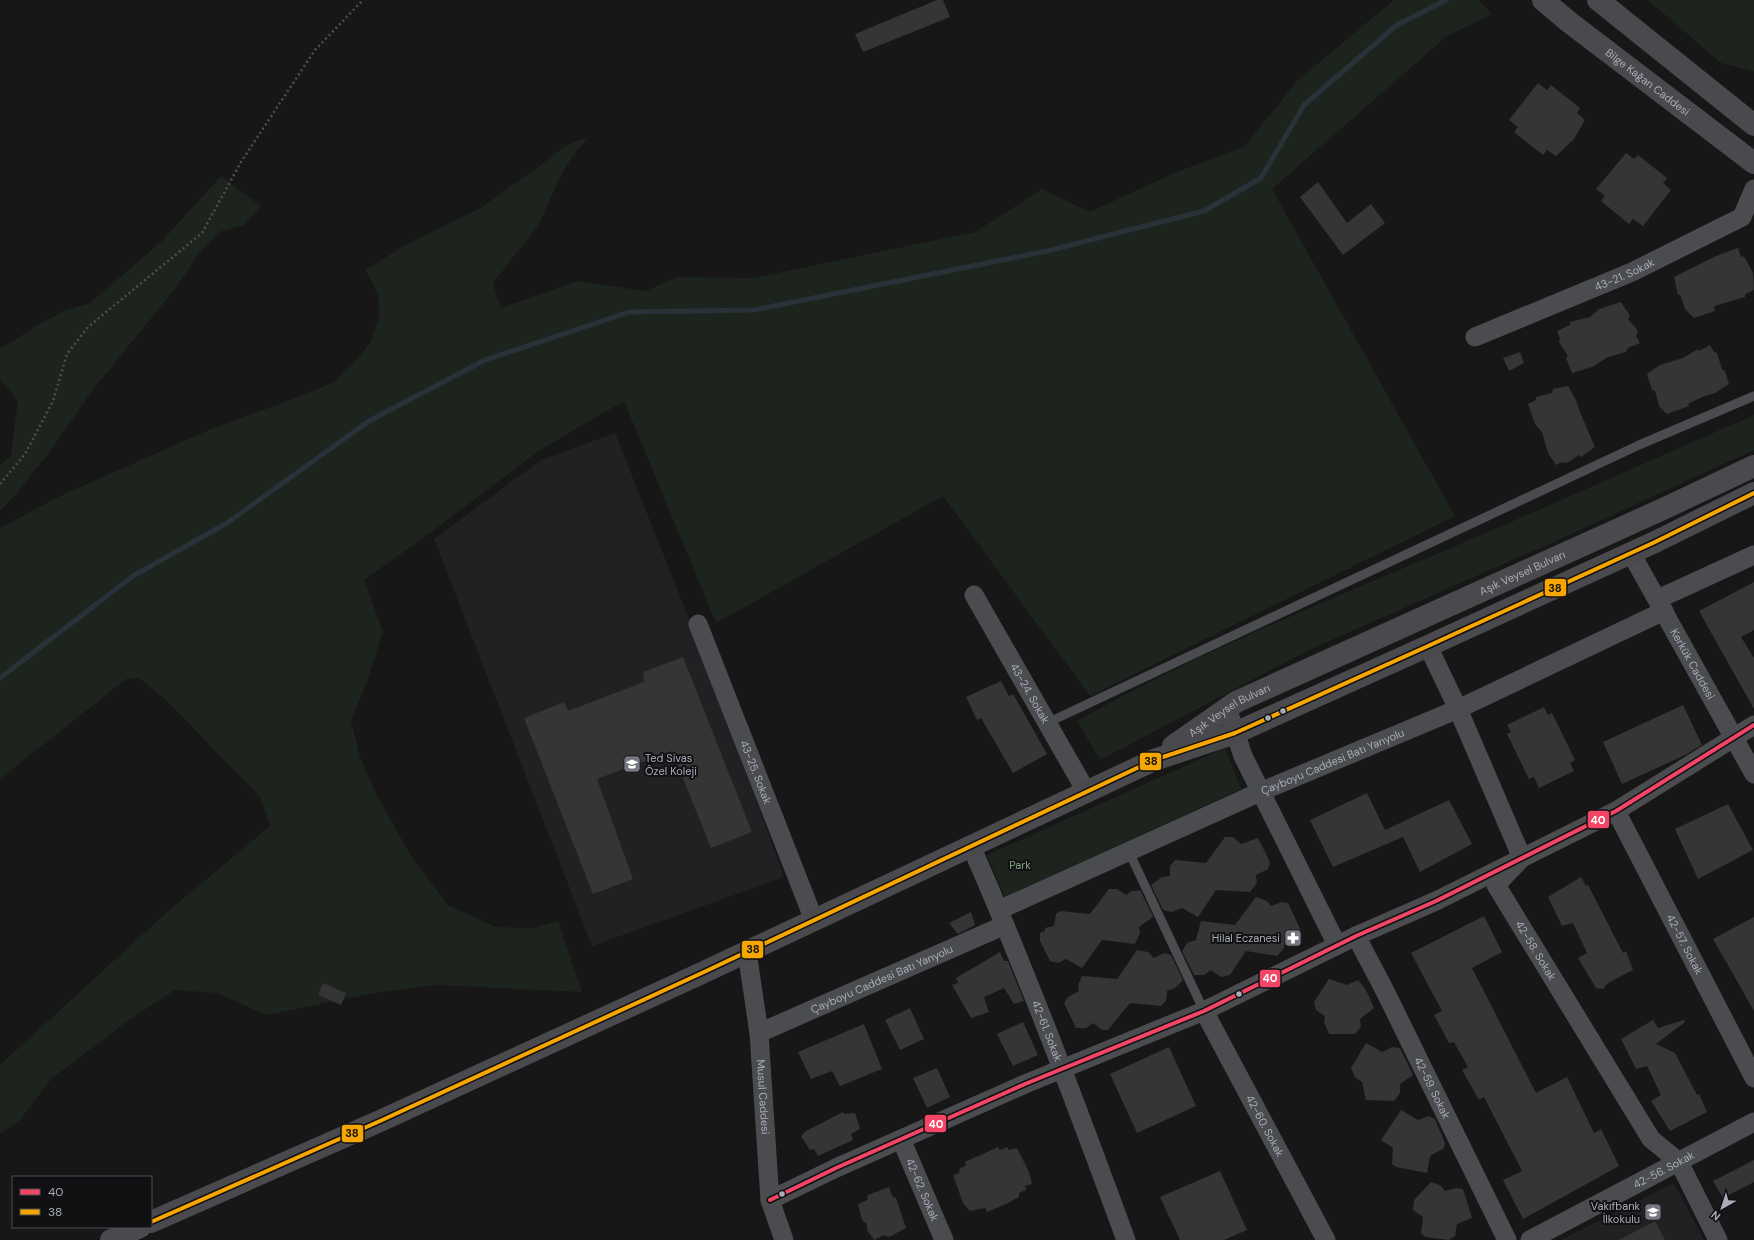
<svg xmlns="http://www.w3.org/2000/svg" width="1754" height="1240" viewBox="0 0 1754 1240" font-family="'DM Sans',sans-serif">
	<rect width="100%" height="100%" fill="#171717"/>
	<!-- built -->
	<g fill="#212123">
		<path d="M615 433 702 651 784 877 592 946 434 539 541 460Z"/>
		<path d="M1674 1183 1704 1240H1561Z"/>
	</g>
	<!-- green -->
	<g fill="#1d241e">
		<path d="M1394 0H1478L1492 14 1447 36 1272 189 1455 516 1090 696 943 496 716 623 624 401 540 450 426 536 364 580 383 632 366 684 351 721 360 757 377 796 414 861 448 905 496 927 533 928 558 921 582 992 437 985 380 992 266 1015 217 993 175 990 126 1022 51 1079 20 1120 0 1134V1065L166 913 270 826 260 797 165 699 139 678 126 679 0 779V528L58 497 211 429 309 393 334 382 354 363 370 343 379 319 378 293 365 270 409 243 479 209 545 162 565 146 588 137 572 157 559 179 539 224 493 283 501 308 578 281 645 291 678 277 753 278 975 232 1042 189 1090 212 1174 173 1244 147 1297 81Z"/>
		<path d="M1648 0H1754V71L1721 63Z"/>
		<path d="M221 176 261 206 244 225 219 232 201 251 174 290 92 391 48 454 16 494 0 511V465L11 456 18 400 0 380V349L41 323 66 310 90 303 162 241Z"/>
		<path d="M1754 415V450L1560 539 1311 649 1100 760 1077 721C1193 655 1317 605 1439 553 1545 508 1649 461 1754 415Z"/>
		<path d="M1225 748 1241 789 1005 897 987 855Z"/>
	</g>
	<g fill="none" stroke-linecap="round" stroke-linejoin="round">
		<!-- stream -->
		<path stroke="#2a3239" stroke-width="5" d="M0 678 133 576 227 523 369 421 485 360 629 312 754 310 1047 251 1204 211 1261 178 1304 105 1397 25 1446 0"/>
	</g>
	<!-- building -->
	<g fill="#353536">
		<path d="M937 0H943L950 17 863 52 855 34Z"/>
		<path d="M1538 83 1547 90 1551 85 1580 108 1577 113 1585 120 1574 139 1556 156 1547 150 1543 155 1514 132 1518 127 1509 120Z"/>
		<path d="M1626 153 1634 159 1638 155 1667 178 1663 183 1671 190 1643 226 1633 219 1629 224 1601 201 1605 196 1596 189Z"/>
		<path d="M1318 182 1347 223 1371 204 1385 223 1343 255 1300 197Z"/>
		<path d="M1738 248 1741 257 1744 256 1753 273 1754 290 1745 294V297L1714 306 1715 311 1694 318 1685 309 1680 294 1678 295 1674 277 1716 256Z"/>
		<path d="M1621 302 1630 316 1628 319 1636 328 1638 333 1636 336 1640 343 1628 348 1626 352 1608 357 1592 367 1572 373 1566 358 1568 356 1559 342 1560 339 1557 331 1570 325V322L1590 317 1599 309Z"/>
		<path d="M1710 345 1714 352 1717 353 1722 369 1725 371 1729 384 1715 393 1702 397 1688 404 1689 406 1667 414 1659 406 1655 391 1652 390 1647 374 1660 365 1683 358 1698 349 1699 351Z"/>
		<path d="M1520 352 1524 363 1509 371 1503 358Z"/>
		<path d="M1568 386 1576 400 1579 410 1595 447 1581 457 1579 455 1567 463 1562 462 1556 465 1548 453 1542 432 1535 424 1528 404 1536 400V397L1552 393 1553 389Z"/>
		<path d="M1754 582V630L1741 637 1754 658V709L1699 611Z"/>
		<path d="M683 657 752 832 711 848 672 751 597 779 633 879 593 894 524 718 564 702 568 711 644 682 643 672Z"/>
		<path d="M1001 681 1009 696 1013 694 1047 754 1013 773 981 718 977 720 966 697Z"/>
		<path d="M1683 705 1702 745 1685 755 1622 784 1603 742Z"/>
		<path d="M1544 707 1548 715 1552 713 1575 760 1570 763 1574 771 1539 788 1534 777 1529 779 1507 734 1511 732 1507 725Z"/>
		<path d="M1367 793 1385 830 1449 800 1472 844 1420 872 1403 837 1333 867 1310 820Z"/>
		<path d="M1728 804 1753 850 1698 879 1675 829Z"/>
		<path d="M1225 837H1233L1241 844 1258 838 1270 862 1268 869 1256 875 1257 883 1250 892 1216 890 1198 917 1182 908 1172 912 1163 910 1151 885 1162 877 1170 876V866L1175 860 1206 863Z"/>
		<path d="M1581 877 1586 886 1588 885 1623 953 1626 951 1633 970 1608 983 1603 989 1596 988 1578 958 1587 953 1573 923 1562 926 1548 897Z"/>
		<path d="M1109 889H1117L1126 895 1132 891 1140 890 1153 916V917L1139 927 1140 933 1135 944 1102 940 1082 968 1066 959 1058 963 1050 961 1040 941V933L1045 931V928L1054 926 1056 914 1060 911 1090 914Z"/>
		<path d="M1256 897 1267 901 1271 906 1282 902 1288 903 1301 931 1285 940 1284 948 1277 956 1246 951 1230 975 1221 977 1211 970 1204 975H1194L1182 951 1187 943 1196 940 1201 921 1235 925Z"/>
		<path d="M971 912 975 925 958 934 949 923Z"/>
		<path d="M1484 916 1502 952 1472 968 1536 1093 1567 1077 1594 1133 1601 1129 1619 1166 1523 1219 1503 1180 1522 1171 1484 1097 1479 1100 1462 1070 1468 1067 1454 1042 1449 1043 1434 1015 1442 1011 1411 953Z"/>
		<path d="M1754 917V1011L1713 939Z"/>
		<path d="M1137 950 1148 952 1154 958 1164 953 1171 955 1183 980 1175 988 1167 991 1166 1001 1161 1006 1130 1003 1108 1030H1102L1093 1023 1086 1028H1076L1064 1003 1068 997 1079 991 1078 985 1082 976 1117 979Z"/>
		<path d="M1000 952 1004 961H1008L1024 1001 1014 1004 1004 988 984 997 989 1012 971 1018 952 985 958 983 956 978Z"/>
		<path d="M1329 979 1347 985 1358 980 1366 990 1374 1008 1360 1019 1361 1027 1355 1034H1329L1324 1022 1325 1016 1316 1010 1314 1002Z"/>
		<path d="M323 983 346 993 341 1005 318 995Z"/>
		<path d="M910 1008 924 1039 900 1050 885 1020Z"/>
		<path d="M1653 1020 1658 1028 1684 1020 1685 1022 1656 1044 1675 1053 1697 1095 1699 1094 1707 1112 1670 1131 1651 1101 1661 1095 1647 1066 1636 1069 1621 1039Z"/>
		<path d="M1023 1022 1038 1055 1013 1066 997 1034Z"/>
		<path d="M864 1024 882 1069 840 1086 832 1071 811 1079 798 1052Z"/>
		<path d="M1366 1043 1382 1052 1392 1047 1400 1048 1413 1075 1400 1084V1093L1394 1101 1366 1100 1362 1082 1355 1077 1351 1068Z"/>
		<path d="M1169 1047 1196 1106 1137 1133 1110 1074Z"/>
		<path d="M937 1068 950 1097 927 1108 913 1078Z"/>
		<path d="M1401 1110 1418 1120 1429 1116 1435 1119 1445 1143 1444 1148 1430 1156 1427 1173 1396 1167 1392 1164 1393 1148 1381 1140Z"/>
		<path d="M843 1112 844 1114 855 1113 860 1129 851 1134 853 1140 818 1156 814 1149 810 1150 801 1136 806 1131Z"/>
		<path d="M998 1147 1000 1150 1007 1147 1009 1150 1017 1148 1029 1172 1032 1184 1025 1186 1026 1190 1019 1193V1197L1006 1204 987 1212 985 1208 970 1211 963 1203 953 1175 959 1173 960 1168 966 1166 965 1162Z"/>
		<path d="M1754 1160V1182L1723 1198 1713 1181Z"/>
		<path d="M1220 1171 1247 1230 1224 1240H1180L1160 1197Z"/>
		<path d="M1431 1182 1440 1185 1445 1191 1456 1188 1463 1189 1472 1218 1457 1224 1455 1236 1449 1240 1425 1237 1421 1233 1423 1217 1413 1210 1414 1200Z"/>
		<path d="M889 1187 892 1196 896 1198 906 1228 889 1237 884 1235 874 1240 867 1230V1224L862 1220 858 1204 867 1200 868 1195Z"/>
		<path d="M1655 1221 1665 1240H1619Z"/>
	</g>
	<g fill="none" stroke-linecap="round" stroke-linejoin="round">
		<!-- path -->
		<path stroke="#4d4e52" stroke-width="2.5" stroke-dasharray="2 3" stroke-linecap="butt" d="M0 484 25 454 53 401 67 354 88 327 202 233 241 162 315 50 363 0"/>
		<!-- lane -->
		<g stroke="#4b4c50" stroke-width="9">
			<path d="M1047 723 1639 445 1754 396"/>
			<path d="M1129 852 1204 1011"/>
		</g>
		<!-- street -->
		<g stroke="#4b4c50" stroke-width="19">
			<path id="s1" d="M1475 337 1632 272 1742 217 1754 189"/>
			<path id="s2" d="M1631 553 1754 774"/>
			<path id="s3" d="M974 595 1086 791"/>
			<path d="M1658 599 1754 555"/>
			<path id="s4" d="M698 624 814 920"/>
			<path id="s5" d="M1428 646 1458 709 1522 858 1496 885 1651 1139 1679 1162 1718 1240"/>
			<path d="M1227 708 1243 756 1337 945"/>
			<path id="s6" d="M1616 811 1754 1078"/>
			<path id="s7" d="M971 846C1028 975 1077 1107 1126 1240"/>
			<path id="s8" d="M999 910 1260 792 1458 709 1664 611"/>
			<path id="s9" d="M1356 936 1385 991 1507 1240"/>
			<path id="s10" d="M747 952 759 1033 770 1200 784 1240"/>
			<path id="s11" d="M1204 1011 1326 1240"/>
			<path id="s12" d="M759 1033 1005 925"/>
			<path id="s13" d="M901 1139 944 1240"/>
			<path d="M770 1200 836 1168 1025 1084 1204 1011 1356 936 1436 901 1616 811 1754 725"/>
			<path id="s14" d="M1530 1240 1754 1122"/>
		</g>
		<!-- secondary -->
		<g stroke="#4a4a4e" stroke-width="22">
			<path id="s15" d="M1543 0 1569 22 1754 163"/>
			<path d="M1598 0 1754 125"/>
			<path id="s16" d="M1173 746 1236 702 1663 509 1754 466"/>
			<path d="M151 1222 380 1121 704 972 1154 760 1235 733 1428 646 1655 542 1754 493"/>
			<path d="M111 1240 140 1227"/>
		</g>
		<defs>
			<path id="bus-1" d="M770 1200 836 1168 1025 1084 1204 1011 1356 936 1436 901 1616 811 1754 725"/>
			<path id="bus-2" d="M151 1222 380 1121 704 972 1154 760 1235 733 1428 646 1655 542 1754 493"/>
		</defs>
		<!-- bus-1 casing -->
		<use href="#bus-1" stroke="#111113" stroke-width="7"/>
		<!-- bus-2 casing -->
		<use href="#bus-2" stroke="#111113" stroke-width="7"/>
		<!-- bus-1 -->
		<use href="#bus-1" stroke="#f34667" stroke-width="4"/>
		<!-- bus-2 -->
		<use href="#bus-2" stroke="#f7a600" stroke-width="4"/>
	</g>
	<!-- icons -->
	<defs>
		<symbol id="school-square" viewBox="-11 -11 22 22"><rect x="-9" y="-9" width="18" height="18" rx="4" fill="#757880" stroke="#111113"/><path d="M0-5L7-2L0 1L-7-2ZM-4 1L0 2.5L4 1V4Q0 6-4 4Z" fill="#fff"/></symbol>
		<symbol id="pharmacy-square" viewBox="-11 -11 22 22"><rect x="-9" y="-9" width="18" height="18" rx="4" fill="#757880" stroke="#111113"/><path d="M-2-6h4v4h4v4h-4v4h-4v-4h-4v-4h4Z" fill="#fff"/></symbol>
	</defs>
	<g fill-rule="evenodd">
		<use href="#school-square" x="622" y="754" width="20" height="20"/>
		<use href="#pharmacy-square" x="1283" y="928" width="20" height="20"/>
		<use href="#school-square" x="1643" y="1202" width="20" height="20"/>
	</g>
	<!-- markers -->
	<g fill="#a8adb8" stroke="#111113" stroke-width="1.5">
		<circle cx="1283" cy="711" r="3.5"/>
		<circle cx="1268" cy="718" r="3.5"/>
		<circle cx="1239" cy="994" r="3.5"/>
		<circle cx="782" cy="1194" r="3.5"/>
	</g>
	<g text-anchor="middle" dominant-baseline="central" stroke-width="4" stroke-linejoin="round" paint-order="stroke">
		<!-- street labels -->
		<g font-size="11" fill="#a8adb8" stroke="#111113">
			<text stroke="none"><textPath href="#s15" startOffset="133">Bilge Kağan Caddesi</textPath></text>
			<text stroke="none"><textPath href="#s1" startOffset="162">43-21. Sokak</textPath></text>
			<text stroke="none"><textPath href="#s16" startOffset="391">Aşık Veysel Bulvarı</textPath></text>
			<text stroke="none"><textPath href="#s2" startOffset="127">Kerkük Caddesi</textPath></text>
			<text stroke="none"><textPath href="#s3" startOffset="113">43-24. Sokak</textPath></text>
			<text stroke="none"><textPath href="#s16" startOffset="67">Aşık Veysel Bulvarı</textPath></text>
			<text stroke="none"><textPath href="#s8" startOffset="365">Çayboyu Caddesi Batı Yanyolu</textPath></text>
			<text stroke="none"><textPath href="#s4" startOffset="159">43-25. Sokak</textPath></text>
			<text stroke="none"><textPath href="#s6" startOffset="150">42-57. Sokak</textPath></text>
			<text stroke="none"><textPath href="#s5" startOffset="346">42-58. Sokak</textPath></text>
			<text stroke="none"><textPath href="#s12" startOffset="134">Çayboyu Caddesi Batı Yanyolu</textPath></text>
			<text stroke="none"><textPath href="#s7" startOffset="200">42-61. Sokak</textPath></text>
			<text stroke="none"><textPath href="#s9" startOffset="170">42-59. Sokak</textPath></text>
			<text stroke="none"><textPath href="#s10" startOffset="146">Musul Caddesi</textPath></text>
			<text stroke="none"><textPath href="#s11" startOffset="130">42-60. Sokak</textPath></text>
			<text stroke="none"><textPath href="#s14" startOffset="151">42-56. Sokak</textPath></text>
			<text stroke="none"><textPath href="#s13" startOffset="55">42-62. Sokak</textPath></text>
		</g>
		<!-- poi labels -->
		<g font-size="11" fill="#a8adb8" stroke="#111113" text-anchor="end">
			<text x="645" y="758" text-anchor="start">Ted Sivas<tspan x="645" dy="13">Özel Koleji</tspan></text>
			<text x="1280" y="938">Hilal Eczanesi</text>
			<text x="1640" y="1206">Vakıfbank<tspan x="1640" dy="13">İlkokulu</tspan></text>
		</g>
		<!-- park labels -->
		<g font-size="11" fill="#7fa381" stroke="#111113">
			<text x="1020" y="865">Park</text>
		</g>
	</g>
	<g stroke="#111113" stroke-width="1.5">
		<rect x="1544" y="578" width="23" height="19" rx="4" fill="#f7a600"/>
		<rect x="1139" y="752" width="23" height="19" rx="4" fill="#f7a600"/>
		<rect x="1587" y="810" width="23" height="19" rx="4" fill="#f34667"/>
		<rect x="741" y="940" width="23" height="19" rx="4" fill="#f7a600"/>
		<rect x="1259" y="969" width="22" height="19" rx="4" fill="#f34667"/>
		<rect x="924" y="1114" width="23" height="19" rx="4" fill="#f34667"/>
		<rect x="341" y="1124" width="23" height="19" rx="4" fill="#f7a600"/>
	</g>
	<g font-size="11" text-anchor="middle" font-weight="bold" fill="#fff">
		<text x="1598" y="824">40</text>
		<text x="1270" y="982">40</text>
		<text x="936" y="1128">40</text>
	</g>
	<g font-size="11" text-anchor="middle" font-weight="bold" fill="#111">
		<text x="1555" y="592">38</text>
		<text x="1151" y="765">38</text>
		<text x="753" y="953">38</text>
		<text x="352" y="1137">38</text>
	</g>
	<!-- legend -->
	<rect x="12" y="1176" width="140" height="52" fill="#111113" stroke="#4d4f55"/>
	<rect x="20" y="1189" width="20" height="6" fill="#f34667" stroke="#4d4f55"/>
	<text x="48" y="1196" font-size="12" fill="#a8adb8">40</text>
	<rect x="20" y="1209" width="20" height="6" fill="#f7a600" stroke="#4d4f55"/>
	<text x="48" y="1216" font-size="12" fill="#a8adb8">38</text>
	<!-- north arrow -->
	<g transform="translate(1722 1208) rotate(219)" stroke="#111113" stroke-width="3" paint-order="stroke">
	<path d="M0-3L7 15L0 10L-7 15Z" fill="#a8adb8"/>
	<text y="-6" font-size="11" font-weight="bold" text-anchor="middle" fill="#a8adb8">N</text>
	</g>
</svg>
